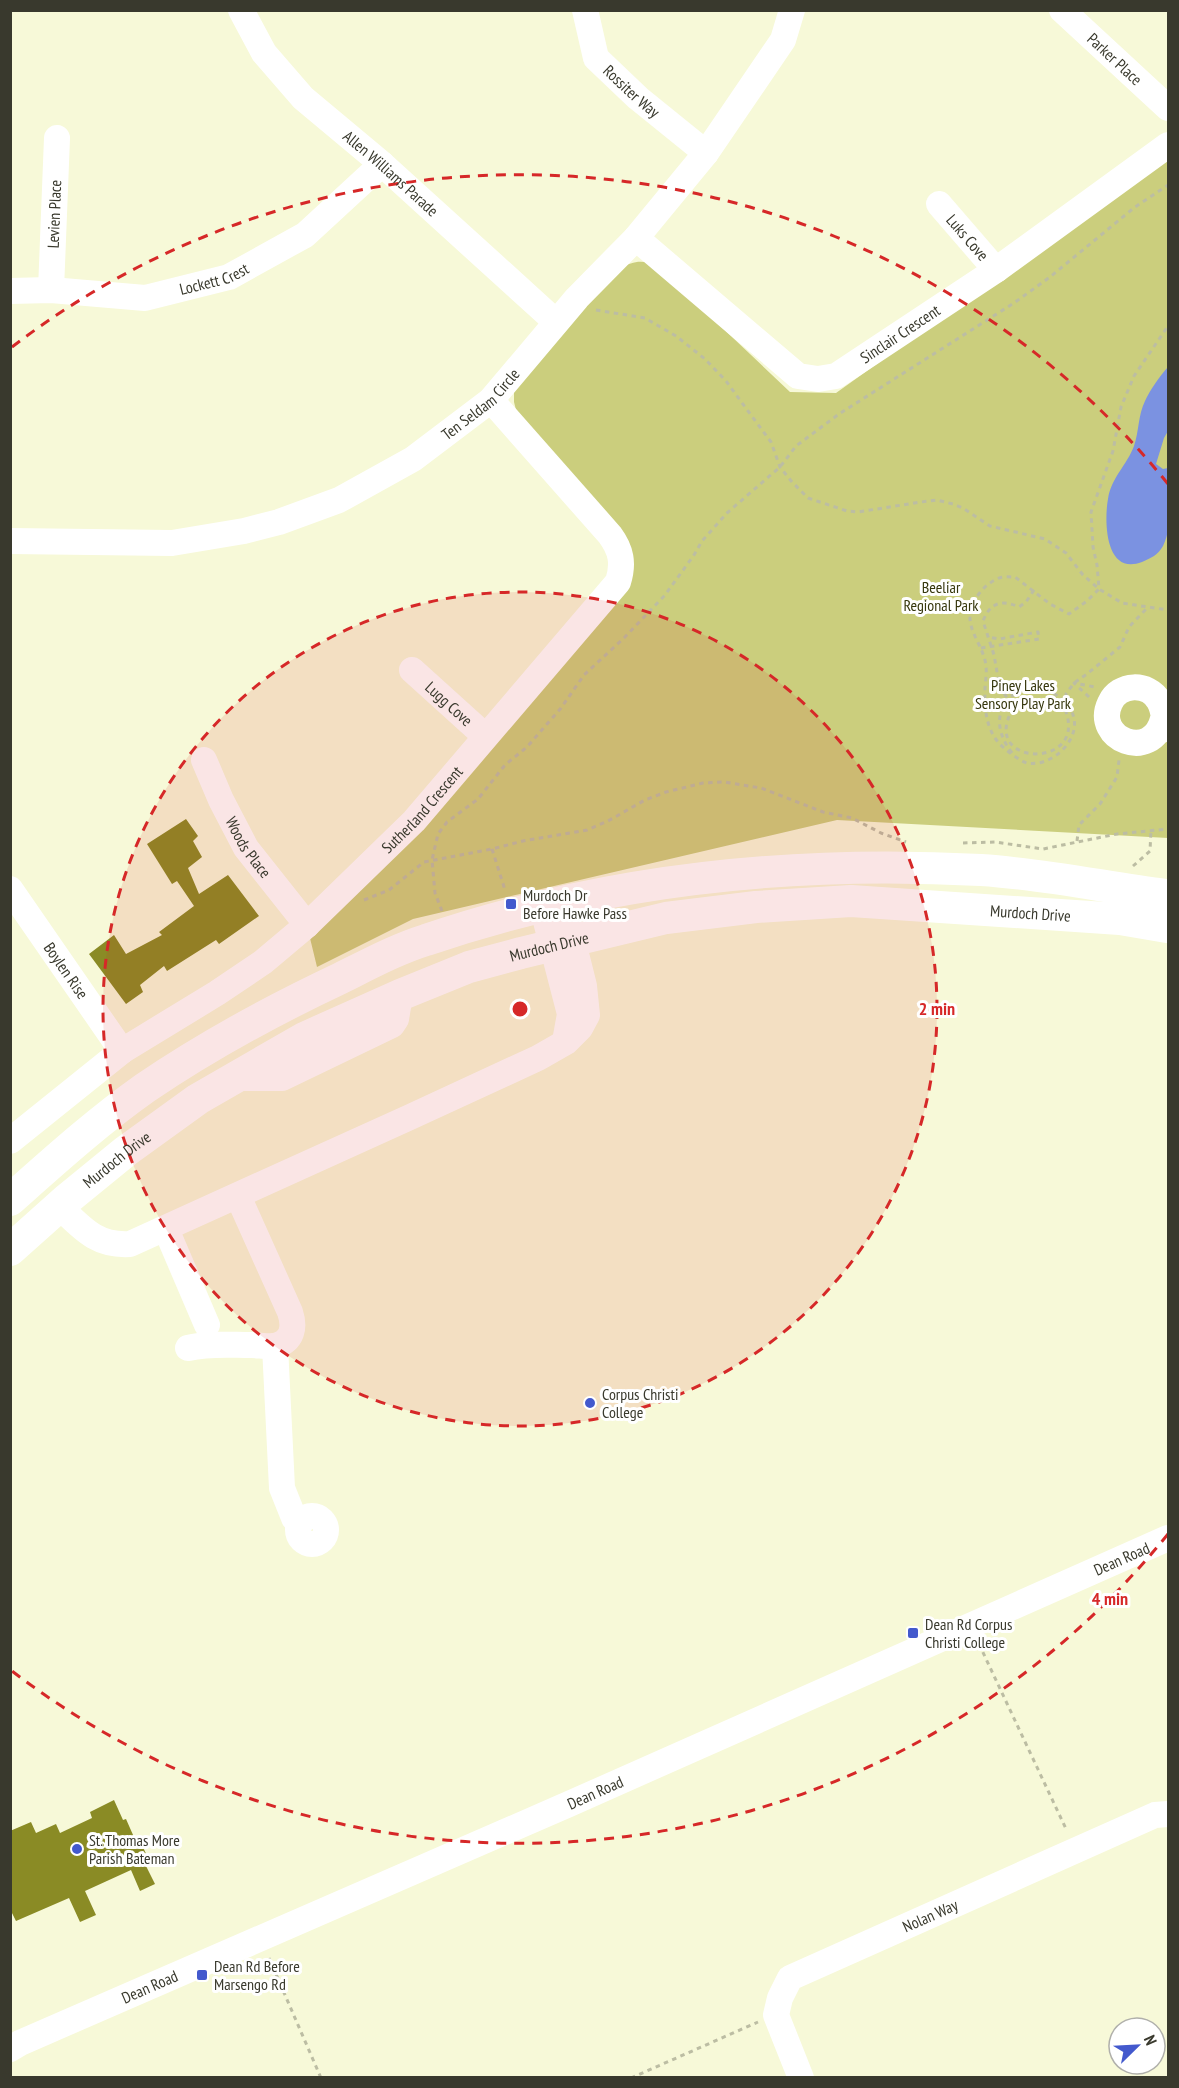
<svg xmlns="http://www.w3.org/2000/svg" width="1179" height="2088" viewBox="0 0 1179 2088" font-family="'PT Sans Narrow',sans-serif">
	<rect width="100%" height="100%" fill="#f7f9d8"/>
	<!-- green -->
	<path fill="#cbce7d" d="M1168 156V838L837 820 413 919 317 967 309 934 632 570 518 418 514 402V388L620 268C634 261 642 259 657 266L790 392 836 393Z"/>
	<!-- water -->
	<path fill="#7b92e1" d="M1168 367V431L1164 438 1156 464 1163 469 1168 468C1169 492 1174 524 1163 546 1158 555 1151 558 1142 562 1105 576 1104 521 1108 499 1111 478 1127 465 1134 446 1139 432 1138 415 1145 401 1150 390 1160 376 1168 367Z"/>
	<!-- building -->
	<g fill="#8a8b25">
		<path d="M186 819 198 836 193 841 202 857 188 868 199 894 228 875 259 916 219 944 216 940 167 971 164 966 140 985 143 992 126 1004 89 954 114 935 126 954 162 935 159 932 194 906 177 881 172 884 147 844Z"/>
		<path d="M114 1800 123 1820 126 1819 137 1844 141 1843 149 1860 144 1862 155 1884 140 1891 131 1870 85 1891 96 1915 80 1922 69 1898 16 1921 10 1909V1831L31 1822 36 1833 56 1824 60 1833 92 1818 90 1812Z"/>
	</g>
	<g fill="none" stroke-linecap="round" stroke-linejoin="round">
		<!-- path -->
		<g stroke="#bcbda3" stroke-width="3" stroke-dasharray="4.5 4.5" stroke-linecap="butt">
			<path d="M596 310 645 318 676 336 705 359 726 381 748 411 771 442 780 467 792 482 808 498 847 511 858 512 921 502 937 500 953 504 963 508 990 526 1045 539 1066 553 1083 575 1099 589 1122 603 1168 610"/>
			<path d="M1034 590 1026 602 1019 607C1001 599 990 603 983 621L994 655 998 678 1003 692 1014 707C974 770 1100 771 1061 701"/>
			<path d="M981 648 1039 639 1038 632 999 639 988 637"/>
			<path d="M1089 697 1074 683 1095 687"/>
			<path d="M1069 706 1066 694 1074 683 1087 674 1120 647 1129 627 1148 607"/>
			<path d="M1012 753C973 703 1035 664 1068 706 1089 732 1055 768 1027 763 1020 761 1010 753 1004 748 987 734 984 711 985 689 985 682 987 674 986 667 985 650 971 635 970 619 969 603 983 585 997 579 1002 576 1009 577 1015 577L1050 604 1069 614 1087 601 1099 589 1097 565 1093 547 1091 512 1113 451 1121 407 1134 376 1168 326"/>
			<path d="M1077 841 1079 825 1100 804 1117 777 1119 760"/>
			<path d="M963 843 995 842 1043 849 1117 834 1168 829"/>
			<path d="M492 849 505 890"/>
			<path d="M1133 866 1150 851 1151 830"/>
			<path d="M364 900 389 890 424 862 492 849 523 841 587 830 608 821 645 800 666 792 703 783 724 782 761 788 823 812 852 818 881 833 906 842"/>
			<path d="M442 911 435 893 432 860 438 834 447 822 478 799 505 765 527 747 561 708 584 675 624 638 665 595 694 555 702 541 727 513 780 467 796 446 839 414 1014 303 1050 277 1135 207 1168 185"/>
			<path d="M979 1644 1067 1831"/>
			<path d="M269 1958 321 2078"/>
			<path d="M631 2078 758 2022"/>
		</g>
		<!-- minor -->
		<g stroke="#fff" stroke-width="26">
			<path id="s1" d="M241 10 264 53 303 98 382 164 556 322"/>
			<path id="s2" d="M585 10 596 58 638 98 706 153"/>
			<path id="s3" d="M1062 10 1168 108"/>
			<path id="s4" d="M939 204 996 270"/>
			<path id="s5" d="M636 238 798 376 818 379 836 376 996 270 1168 145"/>
			<path id="s6" d="M51 290 57 138"/>
			<path id="s7" d="M10 291 51 290 145 298 229 277 305 235 382 164"/>
			<path id="s8" d="M10 541 172 543 244 531 279 522 339 500 413 459 491 400 577 298 636 238 706 153 783 40 792 10"/>
			<path id="s9" d="M412 670 485 736"/>
			<path d="M1158 732 1167 727C1163 718 1164 709 1159 701 1148 682 1119 683 1110 703 1093 739 1152 763 1163 719"/>
			<path id="s10" d="M204 760 221 800 246 848 307 925"/>
			<path id="s11" d="M10 889 122 1051"/>
			<path d="M542 906 570 1014 566 1036"/>
			<path d="M233 1078H282L392 1025 396 1019 400 995"/>
			<path id="s12" d="M10 1141 122 1051 217 993 263 962 307 925 414 821 618 582C624 563 621 550 610 535L491 400"/>
			<path d="M59 1206C82 1228 96 1246 130 1244L408 1118 538 1058 566 1042 580 1028 587 1015 584 986 563 902"/>
			<path d="M166 1229 207 1325"/>
			<path d="M275 1346 282 1488 294 1518 300 1524"/>
			<path d="M188 1348C209 1343 230 1345 251 1345 258 1345 268 1347 275 1346 293 1341 295 1327 290 1312L238 1196"/>
			<circle cx="312" cy="1530" r="14"/>
			<path id="s13" d="M10 2049 20 2043 569 1804 1168 1538"/>
			<path id="s14" d="M801 2078 776 2015 780 1998 790 1978 1155 1815 1168 1814"/>
		</g>
		<!-- major -->
		<g stroke="#fff" stroke-width="32">
			<path d="M10 1200C54 1161 97 1122 145 1088 207 1046 273 1010 341 978 369 964 397 949 426 940 605 879 793 860 981 870 1044 874 1104 887 1166 895"/>
			<path id="s15" d="M10 1250 66 1200 126 1151 198 1099 304 1038 400 995 469 967 521 953 666 918 756 907 851 901 1120 919 1167 927"/>
		</g>
	</g>
	<!-- distance rings -->
	<circle cx="520" cy="1009" r="417" fill="#d62828" fill-opacity=".12"/>
	<g fill="none" stroke="#d62828" stroke-width="3" stroke-dasharray="10 8">
		<circle cx="520" cy="1009" r="417"/>
		<path d="M1168 1534A834 834 0 0 1 12 1671M12 347A834 834 0 0 1 1168 484"/>
	</g>
	<!-- markers -->
	<g fill="#4359cd" stroke="#fff" stroke-width="2">
		<rect x="505" y="898" width="12" height="12" rx="3"/>
		<circle cx="590" cy="1403" r="6"/>
		<rect x="907" y="1627" width="12" height="12" rx="3"/>
		<circle cx="77" cy="1849" r="6"/>
		<rect x="196" y="1969" width="12" height="12" rx="3"/>
	</g>
	<g text-anchor="middle" dominant-baseline="central" stroke-width="6" stroke-linejoin="round" paint-order="stroke">
		<!-- street labels -->
		<g font-size="16" fill="#39392d" stroke="#fff">
			<text stroke="none"><textPath href="#s3" startOffset="72">Parker Place</textPath></text>
			<text stroke="none"><textPath href="#s2" startOffset="98">Rossiter Way</textPath></text>
			<text stroke="none"><textPath href="#s1" startOffset="224">Allen Williams Parade</textPath></text>
			<text stroke="none"><textPath href="#s6" startOffset="76">Levien Place</textPath></text>
			<text stroke="none"><textPath href="#s4" startOffset="44">Luks Cove</textPath></text>
			<text stroke="none"><textPath href="#s7" startOffset="207">Lockett Crest</textPath></text>
			<text stroke="none"><textPath href="#s5" startOffset="328">Sinclair Crescent</textPath></text>
			<text stroke="none"><textPath href="#s8" startOffset="507">Ten Seldam Circle</textPath></text>
			<text stroke="none"><textPath href="#s9" startOffset="50">Lugg Cove</textPath></text>
			<text stroke="none"><textPath href="#s12" startOffset="531">Sutherland Crescent</textPath></text>
			<text stroke="none"><textPath href="#s10" startOffset="98">Woods Place</textPath></text>
			<text stroke="none"><textPath href="#s15" startOffset="1112">Murdoch Drive</textPath></text>
			<text stroke="none"><textPath href="#s15" startOffset="626">Murdoch Drive</textPath></text>
			<text stroke="none"><textPath href="#s11" startOffset="99">Boylen Rise</textPath></text>
			<text stroke="none"><textPath href="#s15" startOffset="140">Murdoch Drive</textPath></text>
			<text stroke="none"><textPath href="#s13" startOffset="1215">Dean Road</textPath></text>
			<text stroke="none"><textPath href="#s13" startOffset="639">Dean Road</textPath></text>
			<text stroke="none"><textPath href="#s14" startOffset="261">Nolan Way</textPath></text>
			<text stroke="none"><textPath href="#s13" startOffset="153">Dean Road</textPath></text>
		</g>
		<!-- park labels -->
		<g font-size="16" fill="#36370d" stroke="#fff">
			<text x="941" y="587">Beeliar<tspan x="941" dy="18">Regional Park</tspan></text>
			<text x="1023" y="685">Piney Lakes<tspan x="1023" dy="18">Sensory Play Park</tspan></text>
		</g>
		<!-- poi labels -->
		<g font-size="16" fill="#39392d" stroke="#fff" text-anchor="start">
			<text x="523" y="895">Murdoch Dr<tspan x="523" dy="18">Before Hawke Pass</tspan></text>
			<text x="602" y="1394">Corpus Christi<tspan x="602" dy="18">College</tspan></text>
			<text x="925" y="1624">Dean Rd Corpus<tspan x="925" dy="18">Christi College</tspan></text>
			<text x="89" y="1840">St. Thomas More<tspan x="89" dy="18">Parish Bateman</tspan></text>
			<text x="214" y="1966">Dean Rd Before<tspan x="214" dy="18">Marsengo Rd</tspan></text>
		</g>
	</g>
	<circle cx="520" cy="1009" r="9" fill="#d62828" stroke="#fff" stroke-width="3"/>
	<g font-size="18" text-anchor="middle" font-weight="bold" fill="#d62828" stroke="#fff" stroke-width="6" stroke-linejoin="round" paint-order="stroke">
		<text x="937" y="1015">2 min</text>
		<text x="1110" y="1605">4 min</text>
	</g>
	<!-- border -->
	<rect width="1179" height="2088" fill="none" stroke="#39392d" stroke-width="24"/>
	<!-- north arrow -->
	<g transform="translate(1137 2046) rotate(66)"><circle r="28" fill="#ffffff" stroke="#b0b0ab" stroke-width="1.5"/>
	<path d="M0-4.5L10 22L0 15L-10 22Z" fill="#4359cd"/>
	<text y="-9" font-size="16" font-weight="bold" text-anchor="middle" fill="#39392d">N</text>
	</g>
</svg>
